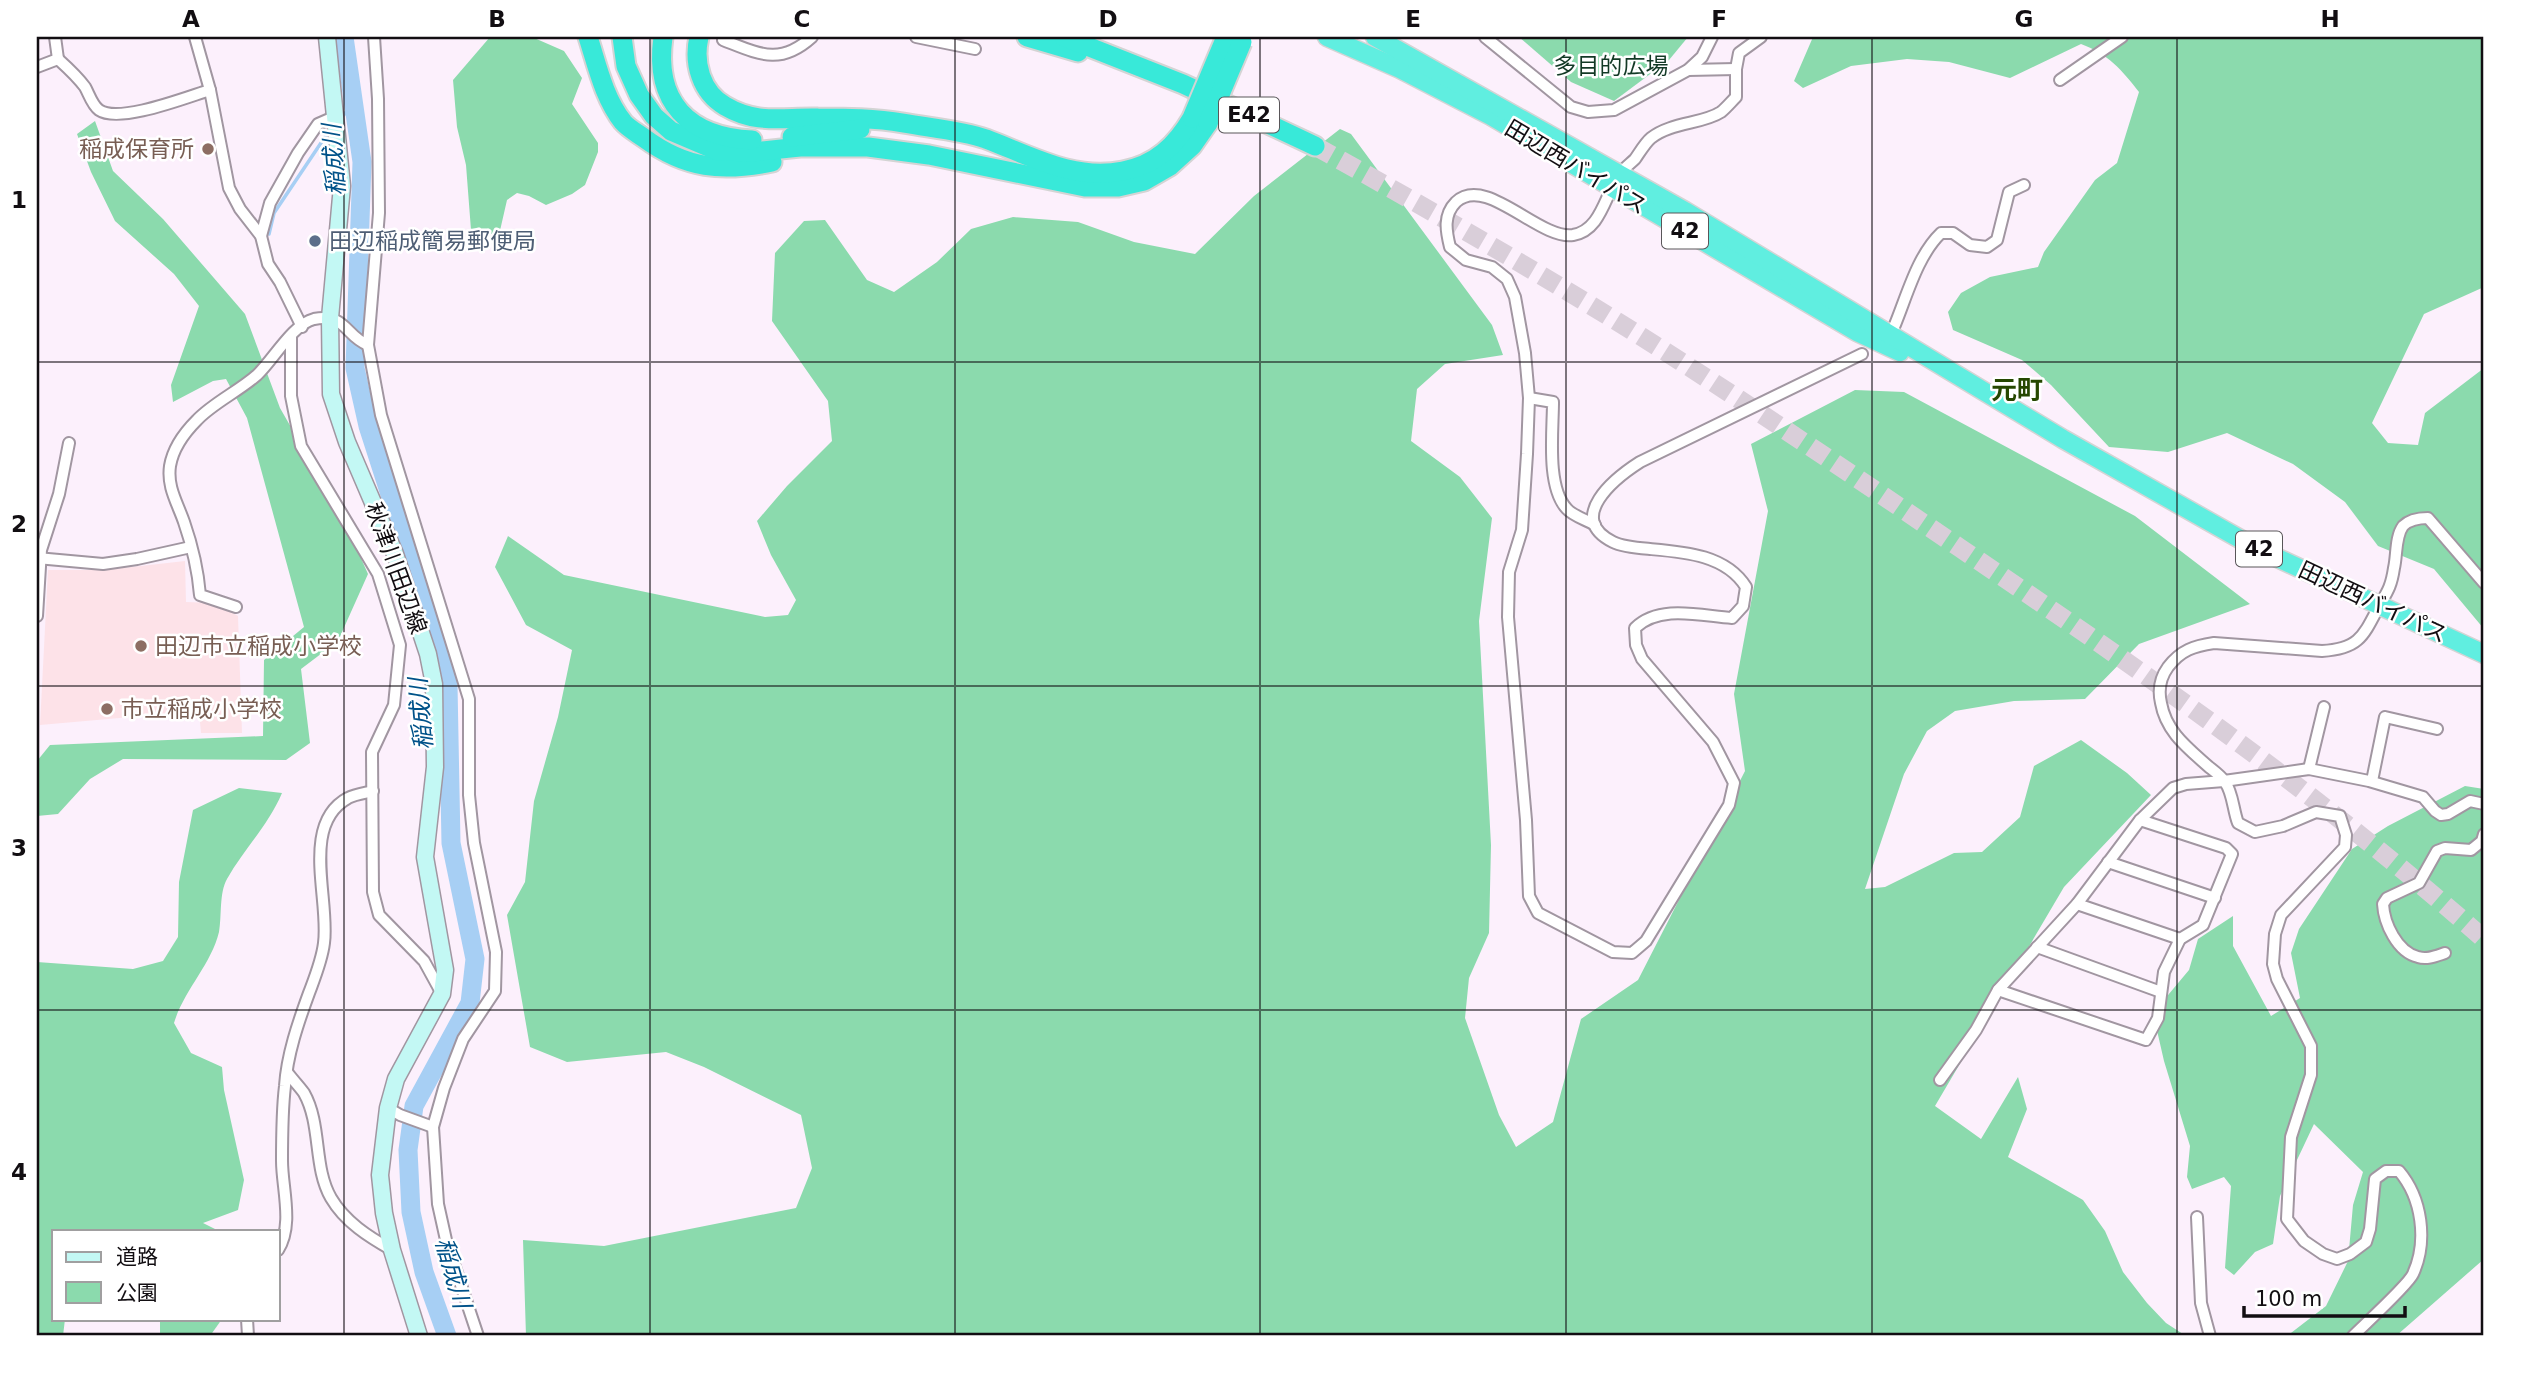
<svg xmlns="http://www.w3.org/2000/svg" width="2521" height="1373" viewBox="0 0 2521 1373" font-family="'DejaVu Sans','Noto Sans JP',sans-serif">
	<rect width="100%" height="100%" fill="#fcf0fc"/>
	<!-- education -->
	<path fill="#fde2e8" d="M185 561 186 602 214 603 238 616 242 733H201L199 711 40 725 48 570H105Z"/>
	<!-- green -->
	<g fill="#8bdaad">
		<path d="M490 37H532L564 51 582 78 572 104 598 143V152L585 185 572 194 546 205 529 196 517 193 507 200 499 235 471 230 466 165 457 127 453 80Z"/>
		<path d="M1519 37H1688L1669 60 1614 101 1571 82Z"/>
		<path d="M1813 37H2484V287L2424 314 2372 423 2388 443 2418 445 2425 413 2484 368V629L2434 569 2378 546 2345 502 2293 464 2227 433 2168 452 2109 447 2051 385 2022 360 1953 330 1948 312 1961 293 1990 277 2038 267 2044 252 2095 180 2117 163 2139 92C2122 70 2108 54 2081 44L2010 78 1949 62 1907 59 1851 66 1803 88 1794 81Z"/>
		<path d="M95 121 113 171 163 219 245 314 280 408 343 518 368 574 338 641 301 669 310 743 286 760 123 759 90 779 58 814 37 816V761L50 745 263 736 264 660 304 627 247 418 226 379 213 381 173 402 171 385 199 306 174 274 115 221 91 172 77 134Z"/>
		<path d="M1340 129 1351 134 1492 325 1503 355 1445 364 1417 389 1411 441 1460 477 1492 518 1479 621 1491 845 1489 933 1469 978 1465 1018 1499 1115 1516 1147 1553 1122 1581 1019 1638 980 1745 771 1734 694 1768 511 1751 444 1855 390 1904 392 2135 516 2250 604 2139 644 2085 699 2014 701 1955 711 1927 731 1904 774 1865 889 1885 887 1954 853 1982 852 2020 817 2034 766 2081 740 2127 773 2151 795 2064 887 1935 1106 1981 1139 2018 1077 2027 1109 2008 1157 2083 1200 2105 1231 2123 1272 2147 1303 2166 1323 2186 1336H526L523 1240 604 1246 796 1208 812 1168 801 1115 704 1067 666 1052 567 1062 530 1047 507 915 525 882 534 801 558 717 572 650 526 625 495 567 508 536 564 575 765 617 788 615 796 600 771 555 757 521 787 486 832 441 828 401 772 321 775 253 804 221 825 220 867 280 894 292 937 262 971 229 1013 217 1078 222 1134 242 1195 254 1254 196Z"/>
		<path d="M2465 786 2484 789V1259L2396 1336H2287L2326 1306 2348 1261 2353 1205 2363 1172 2314 1124 2280 1196 2273 1244 2255 1252 2234 1275 2225 1268 2231 1186 2224 1177 2192 1189 2187 1177 2190 1146 2164 1061 2153 1013 2189 970 2198 939 2233 916V946L2271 1016 2300 998 2291 953 2299 929 2352 849 2388 826Z"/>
		<path d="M239 788 282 793C268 826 244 849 227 879 219 893 222 916 219 932 211 965 184 990 174 1023L191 1053 222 1067 224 1090 244 1180 238 1210 203 1223 219 1231H54V1319H65L63 1336H37V962L133 969 163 961 178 937 179 882 193 810Z"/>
		<path d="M160 1319H222L210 1336H160Z"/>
	</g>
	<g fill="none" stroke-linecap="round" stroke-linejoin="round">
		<!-- stream -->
		<g stroke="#a7cff4" stroke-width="3.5">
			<path d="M341 118 354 103"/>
			<path d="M269 234 274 213 331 128"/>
		</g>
		<!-- river -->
		<path stroke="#a7cff4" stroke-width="19" d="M344 37 362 162 355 368 368 426 431 622 448 685 451 843 475 959 470 1003 414 1106 408 1150 411 1212 424 1272 447 1336"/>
		<!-- motorway-tunnel -->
		<path stroke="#d9ced9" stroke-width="19" stroke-dasharray="19 10" stroke-linecap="butt" d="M1315 146C1423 206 1530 267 1634 332 1745 401 1852 475 1960 548 2141 670 2321 795 2484 939"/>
		<defs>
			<g id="minor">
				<path d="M195 37 210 90 229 188 240 209 261 236 268 264 280 282 302 327"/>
				<path d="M374 37 378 99 379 213 368 345 381 415 469 699V795L474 843 496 952 495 991 463 1039 444 1088 433 1127 438 1204 446 1240 478 1336"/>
				<path d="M916 37 975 49"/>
				<path d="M1485 37 1571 107 1588 112 1614 110 1688 70 1702 57 1712 37"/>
				<path d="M1761 37 1739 53 1736 69V97C1731 102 1726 108 1721 112 1703 124 1671 122 1651 138 1645 143 1640 152 1635 159 1630 164 1624 168 1620 174 1605 193 1602 230 1573 235 1539 240 1486 174 1456 202 1443 215 1446 231 1450 247L1466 260 1492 267 1507 279 1515 297 1525 353 1529 398 1527 454 1522 530 1509 572 1508 617 1526 820 1529 896 1538 913 1613 952 1632 953 1646 941 1729 805 1734 783 1713 742 1642 659 1636 645 1635 628C1660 604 1701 616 1732 618L1743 606 1746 587C1726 555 1685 552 1650 549 1638 548 1623 547 1613 542 1565 518 1615 478 1640 462L1862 354"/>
				<path d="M723 40C759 54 780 66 812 37"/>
				<path d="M58 59C68 68 77 76 85 87 89 94 92 105 99 110 119 124 187 97 210 90"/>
				<path d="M37 67 58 59 55 37"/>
				<path d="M1688 70 1736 69"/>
				<path d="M2060 80 2122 37"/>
				<path d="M261 236 270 203 298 153 318 124 334 117"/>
				<path d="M1894 327C1907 296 1917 256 1941 233H1953L1970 245 1987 247 1997 240 2009 192 2024 185"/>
				<path d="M291 336V396L301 446 378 574 400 645 394 705 372 752 373 892 379 915 424 961 441 992"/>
				<path d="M1529 398 1553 402C1553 431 1546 487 1567 509 1573 516 1587 520 1595 525"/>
				<path d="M37 558 103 564 137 559 191 547"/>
				<path d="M236 607 200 595C198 571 192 545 184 522 177 502 167 487 170 466 173 448 185 432 197 420 213 403 239 391 257 375 273 360 293 324 314 319 346 313 345 336 368 345"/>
				<path d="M37 616 41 550 59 494 69 443"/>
				<path d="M2309 769 2324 707"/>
				<path d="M2372 781 2385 717 2437 729"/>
				<path d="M2108 862 2215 898"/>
				<path d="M2077 904 2180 939"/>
				<path d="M2037 947 2161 992"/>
				<path d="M2445 953C2436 956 2427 960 2418 957 2397 952 2384 923 2383 904L2387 898 2419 883 2437 851 2445 848 2471 850 2482 841 2484 834"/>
				<path d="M1998 990 2146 1040 2158 1018 2164 972 2180 939 2203 925 2232 854 2226 848 2140 820"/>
				<path d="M287 1072C292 1079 299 1086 304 1093 322 1125 313 1167 331 1198 345 1222 369 1237 392 1250"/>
				<path d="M1940 1080 1976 1030 1998 990 2077 904 2140 820 2173 788 2186 784 2224 781 2309 769 2369 781 2423 797 2435 811 2441 815 2448 814 2470 801 2484 804"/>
				<path d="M388 1108 400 1115 433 1127"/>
				<path d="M2197 1217 2201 1303 2210 1336"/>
				<path d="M278 1250C294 1225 282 1188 282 1161 282 1136 282 1111 285 1086 287 1055 298 1023 309 993 315 977 322 960 324 943 330 900 300 824 348 798 355 794 365 793 373 791"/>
				<path d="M247 1319 248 1336"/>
				<path d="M2353 1336C2365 1324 2408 1285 2413 1274 2428 1241 2422 1198 2399 1171H2386L2375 1179 2370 1229 2366 1242 2350 1254 2337 1259 2323 1254 2304 1241 2287 1219 2291 1137 2311 1075V1046L2277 979 2273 964 2275 934 2281 915 2345 847 2346 835 2340 816 2316 812 2283 826 2255 832 2238 823C2233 810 2233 793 2225 782 2221 776 2214 771 2209 767 2188 748 2166 732 2161 703 2158 690 2160 678 2168 667 2181 650 2194 646 2214 643L2322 651C2358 649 2363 637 2378 608 2387 592 2391 588 2394 568 2397 556 2395 537 2403 526 2410 519 2419 518 2428 518L2484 583"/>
			</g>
			<path id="secondary" d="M327 37 342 186 330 318 331 394 347 442 395 554 428 654 434 684 435 767 425 857 445 970 442 994 396 1079 388 1108 380 1175 384 1213 392 1250 419 1336"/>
			<g id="trunk">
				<path d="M1327 37 1400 69 1491 116 1857 332 1900 352"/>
				<path d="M1375 37 1685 211 2063 439 2256 548 2484 654"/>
			</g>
			<g id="motorway">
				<path d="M588 37C597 65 604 98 623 122 628 128 637 133 644 138 686 169 722 172 772 162"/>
				<path d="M622 37 626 66 639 95 654 116 671 131 718 151 752 152 800 147H868L929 155 1085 187H1118L1144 181 1170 166 1192 146 1208 123"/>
				<path d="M663 37C654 102 688 137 752 140"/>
				<path d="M699 37C693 63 701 92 725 106 757 125 783 117 818 118 846 118 875 118 903 123 930 128 960 130 986 139 1031 156 1074 181 1123 171 1156 165 1176 145 1192 118"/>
				<path d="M1027 37 1078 52"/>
				<path d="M1064 37 1183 84 1315 146"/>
				<path d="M792 137 860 129"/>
			</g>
		</defs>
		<!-- minor casing -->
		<use href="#minor" stroke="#a196a1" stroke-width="14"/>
		<!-- secondary casing -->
		<use href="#secondary" stroke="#a196a1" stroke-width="19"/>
		<!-- trunk casing -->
		<use href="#trunk" stroke="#d4d4d4" stroke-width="21"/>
		<!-- motorway casing -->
		<use href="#motorway" stroke="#d4d4d4" stroke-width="23"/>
		<!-- minor -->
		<use href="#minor" stroke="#fff" stroke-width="10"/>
		<!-- secondary -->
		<use href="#secondary" stroke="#c3f8f4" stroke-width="16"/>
		<!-- trunk -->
		<use href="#trunk" stroke="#60eee0" stroke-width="18"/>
		<!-- motorway -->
		<use href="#motorway" stroke="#38e9d9" stroke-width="19"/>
		<defs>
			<g id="motorway-bridge">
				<path d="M1192 118 1226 37"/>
				<path d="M1208 123 1242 42"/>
			</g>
		</defs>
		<!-- motorway-bridge casing -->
		<use href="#motorway-bridge" stroke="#d4d4d4" stroke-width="23" stroke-linecap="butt"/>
		<!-- motorway-bridge -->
		<use href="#motorway-bridge" stroke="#38e9d9" stroke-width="19"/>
	</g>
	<!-- grid -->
	<path fill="none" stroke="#120e12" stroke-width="2" stroke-opacity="0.55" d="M344 37V1336M650 37V1336M955 37V1336M1260 37V1336M1566 37V1336M1872 37V1336M2177 37V1336M37 362H2484M37 686H2484M37 1010H2484"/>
	<!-- markers -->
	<g fill="#8d6e63" stroke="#fff" stroke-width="2.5">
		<circle cx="208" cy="149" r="7"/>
		<circle cx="141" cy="646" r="7"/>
		<circle cx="107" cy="709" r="7"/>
	</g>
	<circle fill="#5c6f8a" stroke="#fff" stroke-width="2.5" cx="315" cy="241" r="7"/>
	<g text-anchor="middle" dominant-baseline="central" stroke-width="5" stroke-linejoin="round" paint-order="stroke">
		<!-- shield labels -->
		<g fill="#fff" stroke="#595659" stroke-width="2">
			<rect x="1219" y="97.5" width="60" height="35" rx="5"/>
			<rect x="1662" y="213.5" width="46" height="35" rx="5"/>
			<rect x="2236" y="531.5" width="46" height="35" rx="5"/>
		</g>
		<g font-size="21" font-weight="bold" fill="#120e12">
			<text x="1249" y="115">E42</text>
			<text x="1685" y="231">42</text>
			<text x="2259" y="549">42</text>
		</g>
		<!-- park labels -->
		<g font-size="23" fill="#123925" stroke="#fff">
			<text x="1611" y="66">多目的広場</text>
		</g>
		<!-- education labels -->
		<g font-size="23" fill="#785e54" stroke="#fff" text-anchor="start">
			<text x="194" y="149" text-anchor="end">稲成保育所</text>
			<text x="155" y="646">田辺市立稲成小学校</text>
			<text x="121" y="709">市立稲成小学校</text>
		</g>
		<!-- street labels -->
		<g font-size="23" fill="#120e12" stroke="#fff">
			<text transform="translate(1576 167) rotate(31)">田辺西バイパス</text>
			<text transform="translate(396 568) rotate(70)">秋津川田辺線</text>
			<text transform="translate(2373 602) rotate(25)">田辺西バイパス</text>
		</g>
		<!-- service labels -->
		<g font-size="23" fill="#4e5e75" stroke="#fff" text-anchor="start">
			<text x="329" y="241">田辺稲成簡易郵便局</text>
		</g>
		<!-- water labels -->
		<g font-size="24" font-style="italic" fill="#005289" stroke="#fff">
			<text transform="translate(334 160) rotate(-94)">稲成川</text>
			<text transform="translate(421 714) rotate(-95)">稲成川</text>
			<text transform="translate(453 1273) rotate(74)">稲成川</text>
		</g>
		<!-- quarter labels -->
		<g font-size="26" font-weight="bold" fill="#264701" stroke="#fff">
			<text x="2017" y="390">元町</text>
		</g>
	</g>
	<!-- border -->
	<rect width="2521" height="1373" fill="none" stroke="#ffffff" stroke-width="77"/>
	<!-- legend -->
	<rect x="52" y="1230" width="228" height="91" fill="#ffffff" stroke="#a09fa0" stroke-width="2"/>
	<rect x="66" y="1252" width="35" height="10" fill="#c3f8f4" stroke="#a09fa0" stroke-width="2"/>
	<text x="116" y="1264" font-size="21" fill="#120e12">道路</text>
	<rect x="66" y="1282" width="35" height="21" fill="#8bdaad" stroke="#a09fa0" stroke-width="2"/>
	<text x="116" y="1300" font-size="21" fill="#120e12">公園</text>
	<!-- scale -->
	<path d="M2244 1306v10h161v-10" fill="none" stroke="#120e12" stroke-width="3.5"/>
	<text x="2255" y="1306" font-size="21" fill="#120e12" stroke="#ffffff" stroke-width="5" paint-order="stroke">100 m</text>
	<rect x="38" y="38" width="2444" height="1296" fill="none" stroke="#120e12" stroke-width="2.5"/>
	<g font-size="23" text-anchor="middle" font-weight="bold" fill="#120e12">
		<text x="191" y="27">A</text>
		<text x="497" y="27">B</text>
		<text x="802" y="27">C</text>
		<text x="1108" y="27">D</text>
		<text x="1413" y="27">E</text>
		<text x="1719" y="27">F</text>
		<text x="2024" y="27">G</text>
		<text x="2330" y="27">H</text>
		<text x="19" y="208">1</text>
		<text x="19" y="532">2</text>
		<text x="19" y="856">3</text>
		<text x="19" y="1180">4</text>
	</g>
</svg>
